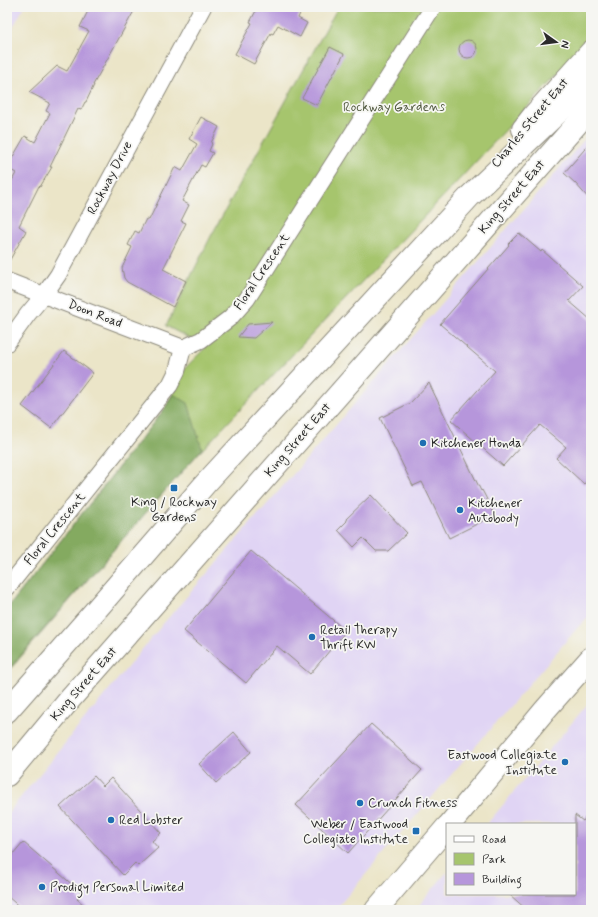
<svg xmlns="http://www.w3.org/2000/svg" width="598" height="917" viewBox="0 0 598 917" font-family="Mynerve,sans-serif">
	<rect width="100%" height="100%" fill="#f6f6f2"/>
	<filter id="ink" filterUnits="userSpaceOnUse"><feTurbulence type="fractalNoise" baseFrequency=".025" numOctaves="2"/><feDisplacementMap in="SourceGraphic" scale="8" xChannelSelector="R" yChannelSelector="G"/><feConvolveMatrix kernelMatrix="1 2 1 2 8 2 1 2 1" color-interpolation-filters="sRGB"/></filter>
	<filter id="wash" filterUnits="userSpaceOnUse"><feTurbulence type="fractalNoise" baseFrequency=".012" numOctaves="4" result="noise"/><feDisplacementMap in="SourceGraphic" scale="16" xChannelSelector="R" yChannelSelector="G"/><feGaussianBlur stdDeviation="0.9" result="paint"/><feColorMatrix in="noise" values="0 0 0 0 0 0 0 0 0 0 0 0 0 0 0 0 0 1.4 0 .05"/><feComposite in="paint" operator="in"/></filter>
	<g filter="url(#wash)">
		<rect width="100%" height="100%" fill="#ebe5c8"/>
		<!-- built -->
		<g fill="#e0d4f4">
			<path d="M7 7H24L7 38Z"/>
			<path d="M591 132V614L579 626 335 910H7V814L163 624Z"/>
			<path d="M591 700V910H415L447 872V894H575V824H487Z"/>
		</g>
		<!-- green -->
		<path fill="#a6c56d" stroke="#68784c" d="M338 7H591V33L579 52 455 184 180 473 7 673V609L165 408 186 367 206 347 166 326 211 236Z"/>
		<!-- forest -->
		<path fill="#84aa60" stroke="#586a46" d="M173 394 188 403 202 449 7 671V609L165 408Z"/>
		<g id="blocks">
			<!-- building -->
			<g fill="#b696db">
				<path d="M90 7H126L134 11 93 85H94L86 102H85L81 110 78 109 50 167H52L40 187 39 186 19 226 26 231 7 265V190L16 173 7 168V167L25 136 35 142 50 113 46 111 50 103 29 92 57 66 67 71 89 31 80 27Z"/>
				<path d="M258 7H303L298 18 307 23 300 37 278 25 273 34 271 33 254 64 235 54 252 23 250 22Z"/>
				<circle cx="468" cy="49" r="9"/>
				<path d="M330 47 344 54 317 105 302 98Z"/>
				<path d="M201 117 219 127 211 143 212 144 209 151 213 153 205 167 201 165 182 201 189 205 181 221 186 223 163 269 186 281 173 307 127 282 124 278 122 268 132 247 128 245 135 231 139 233 146 219 149 220 175 167 182 171 197 144 189 139Z"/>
				<path d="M591 142V201L575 183 564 173Z"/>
				<path d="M519 233 541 252 542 250 583 286 569 301 591 320V476L584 484 556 458 566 447 540 425 503 466 451 420 495 371 440 324 509 245 508 244Z"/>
				<path d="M272 322 254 338 238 337 248 324Z"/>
				<path d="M64 351 93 373 51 428 22 406Z"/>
				<path d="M429 383 481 491 482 490 495 515 449 538 422 482 413 486 380 418 410 403Z"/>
				<path d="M371 495 407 533 388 551H376L363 538 354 547 338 530 347 521 346 519Z"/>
				<path d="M251 551 346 631 310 674 277 646 246 683 184 631Z"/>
				<path d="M371 724 422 770 348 853 296 805Z"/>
				<path d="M234 732 251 752 216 783 199 764Z"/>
				<path d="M94 776 103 786 111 778 161 833 152 841 158 848 138 866 135 863 123 875 60 807Z"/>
				<path d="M591 811V910H527L509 894H575V815L583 821Z"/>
				<path d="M23 842 82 893 77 899 90 910H23L7 896V861Z"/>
			</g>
		</g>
	</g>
	<g filter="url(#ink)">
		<use href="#blocks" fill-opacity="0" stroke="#8b887a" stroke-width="1"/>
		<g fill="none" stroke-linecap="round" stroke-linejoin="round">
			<defs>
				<g id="street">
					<path d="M7 281 183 348"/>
					<path d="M7 343 28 314 44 295 58 275 203 7"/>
					<path d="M183 348 201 340 230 318 247 299 433 7"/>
					<path d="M7 588 170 385 177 371 183 348"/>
				</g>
				<g id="secondary">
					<path d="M523 129 534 115 591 52"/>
					<path d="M7 711 95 611 206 483 470 196 570 101 591 78"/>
					<path d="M7 775 71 698 591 108"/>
					<path d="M450 824 545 710 591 658"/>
					<path d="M376 910 447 827"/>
				</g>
			</defs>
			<!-- street casing -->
			<use href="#street" stroke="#8b887a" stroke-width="18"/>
			<!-- secondary casing -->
			<use href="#secondary" stroke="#8b887a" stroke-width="24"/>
			<!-- street -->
			<use href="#street" stroke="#fff" stroke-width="16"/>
			<!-- secondary -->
			<use href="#secondary" stroke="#fff" stroke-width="22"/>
		</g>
	</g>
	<!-- markers -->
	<g fill="#1f6fb2" stroke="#f6f6f2" stroke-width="1.5">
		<circle cx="423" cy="443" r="4"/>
		<rect x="170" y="484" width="8" height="8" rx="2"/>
		<circle cx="460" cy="510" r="4"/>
		<circle cx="312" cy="637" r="4"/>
		<circle cx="565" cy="762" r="4"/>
		<circle cx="360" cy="803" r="4"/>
		<circle cx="111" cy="820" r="4"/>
		<rect x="412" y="827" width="8" height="8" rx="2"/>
		<circle cx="42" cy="887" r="4"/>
	</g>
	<g text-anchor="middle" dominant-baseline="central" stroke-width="3.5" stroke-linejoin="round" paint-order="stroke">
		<!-- park labels -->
		<g font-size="13" fill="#50593f" stroke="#f6f6f2">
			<text x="394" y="107">Rockway Gardens</text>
		</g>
		<!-- street labels -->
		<g font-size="13" fill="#2b2b2b" stroke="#f6f6f2">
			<text transform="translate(530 123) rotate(-50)">Charles Street East</text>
			<text transform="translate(110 178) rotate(-62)">Rockway Drive</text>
			<text transform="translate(512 197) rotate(-49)">King Street East</text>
			<text transform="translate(262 272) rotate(-56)">Floral Crescent</text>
			<text transform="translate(95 314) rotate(21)">Doon Road</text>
			<text transform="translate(298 440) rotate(-49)">King Street East</text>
			<text transform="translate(55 529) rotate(-51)">Floral Crescent</text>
			<text transform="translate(84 684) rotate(-49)">King Street East</text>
		</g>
		<!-- poi labels -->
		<g font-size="13" fill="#2b2b2b" stroke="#f6f6f2" text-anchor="start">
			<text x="431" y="443">Kitchener Honda</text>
			<text x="174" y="502" text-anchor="middle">King / Rockway<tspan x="174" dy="15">Gardens</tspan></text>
			<text x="468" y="503">Kitchener<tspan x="468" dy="15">Autobody</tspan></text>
			<text x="320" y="630">Retail Therapy<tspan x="320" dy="15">Thrift KW</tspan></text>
			<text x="557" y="755" text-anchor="end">Eastwood Collegiate<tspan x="557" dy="15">Institute</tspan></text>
			<text x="368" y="803">Crunch Fitness</text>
			<text x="119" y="820">Red Lobster</text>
			<text x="408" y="824" text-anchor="end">Weber / Eastwood<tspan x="408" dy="15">Collegiate Institute</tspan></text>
			<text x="50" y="887">Prodigy Personal Limited</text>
		</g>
	</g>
	<!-- margin -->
	<rect width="598" height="917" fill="none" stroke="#f6f6f2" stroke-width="24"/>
	<!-- legend -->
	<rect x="446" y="823" width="130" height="72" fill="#f6f6f2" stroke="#a5a5a2"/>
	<rect x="454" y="836" width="20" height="6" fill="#ffffff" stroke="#a5a5a2"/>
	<text x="482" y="843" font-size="12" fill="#2b2b2b">Road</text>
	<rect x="454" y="853" width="20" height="12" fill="#a6c56d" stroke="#a5a5a2"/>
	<text x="482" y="863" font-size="12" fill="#2b2b2b">Park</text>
	<rect x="454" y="873" width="20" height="12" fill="#b696db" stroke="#a5a5a2"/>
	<text x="482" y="883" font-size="12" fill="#2b2b2b">Building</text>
	<!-- north arrow -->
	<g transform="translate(556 42) rotate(104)" stroke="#f6f6f2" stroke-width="3" paint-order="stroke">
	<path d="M0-3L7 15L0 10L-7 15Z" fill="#2b2b2b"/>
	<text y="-6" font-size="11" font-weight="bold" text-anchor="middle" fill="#2b2b2b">N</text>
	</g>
</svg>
